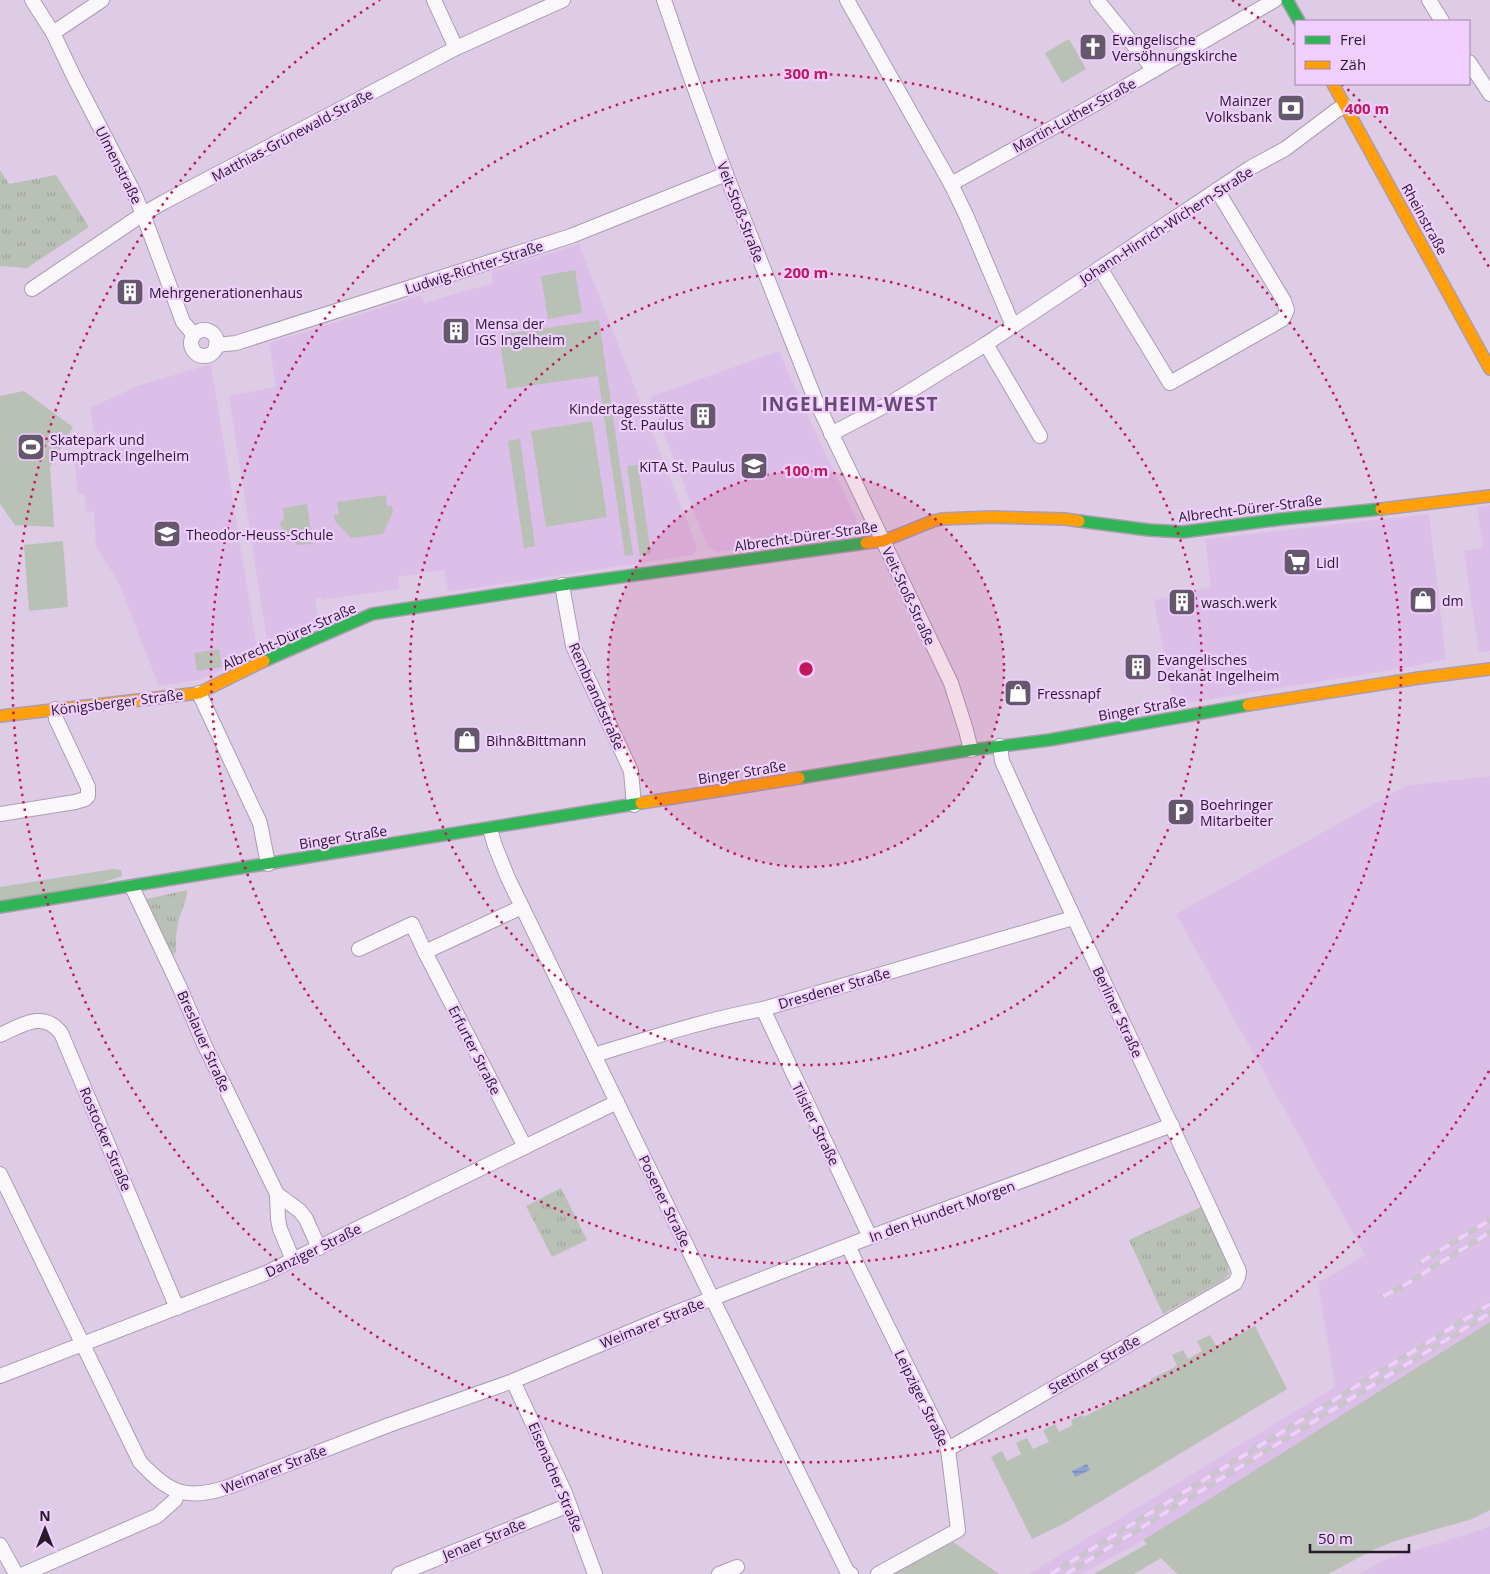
<svg xmlns="http://www.w3.org/2000/svg" width="1490" height="1574" viewBox="0 0 1490 1574" font-family="'Open Sans',sans-serif">
	<defs>
		<pattern id="park-tufts" width="24" height="20" patternUnits="userSpaceOnUse" patternTransform="scale(1.25)"><rect width="24" height="20" fill="#b9c0b6"/><path d="M3 7l-1-3M5 7V3M7 7l1-3M15 17l-1-3M17 17v-4M19 17l1-3" fill="none" stroke="#9fa49d"/></pattern>
		<pattern id="water-rules" width="6" height="5" patternUnits="userSpaceOnUse" patternTransform="scale(1.25)"><rect width="6" height="5" fill="#8ba4d4"/><path d="M0 2.5h6" fill="none" stroke="#7185ac"/></pattern>
	</defs>
	<rect width="100%" height="100%" fill="#decce6"/>
	<!-- built -->
	<g fill="#dcbfe8">
		<path d="M579 244 697 547 693 555 448 592 444 570 398 577 399 589 322 600 321 597 315 600 319 624 268 648 229 396 276 387 269 343 421 295 424 303 493 283 491 272Z"/>
		<path d="M779 351 806 412 857 520 853 529 716 552 707 545 650 397Z"/>
		<path d="M211 364 258 654 200 680 159 686 117 579 96 548 94 512 86 511 85 494H78L74 457 98 455 90 408 137 386Z"/>
		<path d="M1490 505V651L1479 653 1464 551 1483 548 1477 507Z"/>
		<path d="M1429 514 1446 659 1409 667 1173 705 1154 600 1211 587 1205 539Z"/>
		<path d="M1490 776V1322L1407 1373 1238 1482 1143 1540 1082 1574H1029L1335 1387 1318 1283 1365 1255 1176 914 1406 786Z"/>
		<path d="M1490 1526V1574H1359L1384 1560 1480 1530Z"/>
	</g>
	<!-- green -->
	<g fill="#b9c0b6">
		<path d="M1069 39 1086 69 1062 83 1045 53Z"/>
		<path d="M575 270 582 313 548 319 541 276Z"/>
		<path d="M599 320 633 555 625 556 598 376 507 389 499 335Z"/>
		<path d="M24 391 73 427 50 467 54 527 15 525 0 504V396Z"/>
		<path d="M592 421 607 517 546 527 531 431Z"/>
		<path d="M520 439 535 546 524 548 508 441Z"/>
		<path d="M638 465 651 554 640 556 627 466Z"/>
		<path d="M386 495 387 506H392L393 512 383 534 351 538 335 521 334 515 339 514 337 502Z"/>
		<path d="M307 504 313 544 297 545 281 527 280 521 284 520 283 508Z"/>
		<path d="M63 541 68 607 29 611 24 545Z"/>
		<path d="M219 649 222 667 197 671 194 653Z"/>
		<path d="M113 869 121 870 122 876 87 888 0 902V887Z"/>
		<path d="M1490 1322V1510L1472 1519 1395 1541 1375 1549 1328 1574H1177L1161 1558 1134 1574H1094L1147 1544 1143 1540C1260 1469 1374 1393 1490 1322Z"/>
		<path d="M1255 1326 1287 1389 1065 1523 1032 1539 991 1457 1002 1451 1007 1461 1021 1454 1016 1443 1027 1438 1033 1449 1049 1442 1043 1430 1055 1424 1059 1432 1073 1425 1071 1420 1082 1415 1084 1417 1151 1381V1379L1177 1366 1172 1355 1183 1350 1188 1359 1202 1351 1197 1341 1210 1335 1216 1346Z"/>
		<path d="M953 1542 999 1574H893Z"/>
	</g>
	<!-- park -->
	<g fill="url(#park-tufts)">
		<path d="M0 170 9 184 56 175 89 227 27 268 0 266Z"/>
		<path d="M187 890C187 899 184 904 181 913 176 925 176 939 176 952L171 957 142 900Z"/>
		<path d="M561 1188 587 1240 552 1257 526 1206Z"/>
		<path d="M1201 1207 1228 1264 1229 1275 1222 1281 1163 1314 1129 1240Z"/>
	</g>
	<!-- water -->
	<path fill="url(#water-rules)" d="M1087 1464 1090 1470 1075 1477 1072 1471Z"/>
	<g fill="none" stroke-linecap="round" stroke-linejoin="round">
		<defs>
			<g id="street">
				<path d="M32 0 53 33 74 77 133 191 143 214 183 322 194 335"/>
				<path d="M434 0 456 48"/>
				<path d="M664 0 688 70 726 174 815 399 951 683 966 730 971 750"/>
				<path d="M847 0 951 184 966 215 1013 326"/>
				<path d="M1097 0 1154 70"/>
				<path d="M1429 0 1442 21"/>
				<path d="M53 33 102 0"/>
				<path d="M1469 62 1490 94"/>
				<path d="M951 184 1090 107 1275 0"/>
				<path d="M1100 268 1170 383 1283 319 1287 310 1284 301 1217 190"/>
				<path d="M32 289 143 214 164 202 456 48 563 0"/>
				<circle cx="204" cy="343" r="13"/>
				<path d="M986 344 1040 436"/>
				<path d="M216 345 236 343 571 236 726 174"/>
				<path d="M831 434 894 401 986 344 1250 168 1285 149 1337 110 1345 106"/>
				<path d="M562 585 573 646 631 771 634 805"/>
				<path d="M199 693 260 823 268 864"/>
				<path d="M0 814 75 802 85 799 88 796V787L56 719 55 709"/>
				<path d="M490 829 495 846 508 878 712 1298 847 1571 851 1574"/>
				<path d="M132 887 180 988 204 1044 277 1194 278 1219 280 1229 293 1260"/>
				<path d="M359 949 412 924 425 952 525 1147"/>
				<path d="M425 952 522 907"/>
				<path d="M763 1009 870 1237"/>
				<path d="M0 1035C22 1025 43 1010 61 1033L177 1308"/>
				<path d="M594 1055C650 1038 705 1020 763 1009L1073 918"/>
				<path d="M0 1174 140 1462C169 1493 186 1501 228 1487L389 1425 513 1381 675 1313 870 1237 1172 1125"/>
				<path d="M277 1194 300 1211 306 1219 319 1248"/>
				<path d="M848 1246 948 1449 958 1530 878 1574"/>
				<path d="M0 1376 266 1273 617 1102"/>
				<path d="M513 1381 565 1493 595 1574"/>
				<path d="M948 1449 1235 1283 1238 1277 1239 1271C1161 1101 1079 932 1002 761L1000 746"/>
				<path d="M0 1545 16 1574"/>
				<path d="M24 1574 157 1516 175 1500 178 1492"/>
				<path d="M399 1574 569 1505"/>
				<path d="M719 1574 737 1567"/>
			</g>
			<g id="fast">
				<path d="M1287 0 1299 21"/>
				<path d="M1079 521 1149 530 1183 532 1282 519 1381 509"/>
				<path d="M264 661 372 614 562 585 866 543"/>
				<path d="M799 778 971 750 1049 740 1248 705"/>
				<path d="M0 907 641 803"/>
			</g>
			<g id="slow">
				<path d="M1333 84 1490 369"/>
				<path d="M1381 509 1490 496"/>
				<path d="M866 543 883 541 933 521 942 519 992 517 1065 519 1079 521"/>
				<path d="M1248 705 1419 678 1490 669"/>
				<path d="M0 716 199 693 264 661"/>
				<path d="M641 803 799 778"/>
			</g>
		</defs>
		<!-- street casing -->
		<use href="#street" stroke="#ab9db1" stroke-width="16"/>
		<!-- fast casing -->
		<use href="#fast" stroke="#ab9db1" stroke-width="14"/>
		<!-- slow casing -->
		<use href="#slow" stroke="#ab9db1" stroke-width="14"/>
		<!-- street -->
		<use href="#street" stroke="#faf7fb" stroke-width="14"/>
		<!-- fast -->
		<use href="#fast" stroke="#30b455" stroke-width="11"/>
		<!-- slow -->
		<use href="#slow" stroke="#ff9f0a" stroke-width="11"/>
		<defs>
			<g id="rail">
				<path d="M1421 1262 1490 1220"/>
				<path d="M1383 1296 1398 1289 1490 1232"/>
				<path d="M1051 1574 1490 1304"/>
				<path d="M1066 1574 1490 1313"/>
			</g>
		</defs>
		<!-- rail casing -->
		<use href="#rail" stroke="#cac4cc" stroke-width="5.5"/>
		<!-- rail -->
		<use href="#rail" stroke="#f0cefe" stroke-width="4" stroke-dasharray="11" stroke-linecap="butt"/>
	</g>
	<!-- distance rings -->
	<circle cx="806" cy="669" r="198" fill="#c2185b" fill-opacity=".12"/>
	<g fill="none" stroke="#c2185b" stroke-width="2.5" stroke-dasharray="2.5 5">
		<circle cx="806" cy="669" r="198"/>
		<circle cx="806" cy="669" r="396"/>
		<circle cx="806" cy="669" r="595"/>
		<path d="M1489 1071A793 793 0 1 1 380 0M1232 0A793 793 0 0 1 1294 44M1342 84A793 793 0 0 1 1489 267"/>
	</g>
	<!-- icons -->
	<defs>
		<symbol id="church-square" viewBox="-11 -11 22 22"><rect x="-9" y="-9" width="18" height="18" rx="4" fill="#66586c" stroke="#f0cefe"/><path d="M-1.2-6h2.4v3.5h3.3v2.4h-3.3V6h-2.4V-.1h-3.3v-2.4h3.3Z" fill="#fff"/></symbol>
		<symbol id="bank-square" viewBox="-11 -11 22 22"><rect x="-9" y="-9" width="18" height="18" rx="4" fill="#66586c" stroke="#f0cefe"/><path d="M-6-4H6V4H-6ZM0-2.3a2.3 2.3 0 1 0 0 4.6a2.3 2.3 0 1 0 0-4.6Z" fill="#fff"/></symbol>
		<symbol id="building-square" viewBox="-11 -11 22 22"><rect x="-9" y="-9" width="18" height="18" rx="4" fill="#66586c" stroke="#f0cefe"/><path d="M-4-6H4V6H1V3H-1V6H-4ZM-2.5-4.3h1.7v1.8h-1.7ZM.8-4.3h1.7v1.8H.8ZM-2.5-1h1.7V.8h-1.7ZM.8-1h1.7V.8H.8Z" fill="#fff"/></symbol>
		<symbol id="stadium-square" viewBox="-11 -11 22 22"><rect x="-9" y="-9" width="18" height="18" rx="4" fill="#66586c" stroke="#f0cefe"/><path d="M0-5a6.5 5 0 1 0 0 10a6.5 5 0 1 0 0-10ZM-3.5-1.8h7v3.6h-7Z" fill="#fff"/></symbol>
		<symbol id="school-square" viewBox="-11 -11 22 22"><rect x="-9" y="-9" width="18" height="18" rx="4" fill="#66586c" stroke="#f0cefe"/><path d="M0-5L7-2L0 1L-7-2ZM-4 1L0 2.5L4 1V4Q0 6-4 4Z" fill="#fff"/></symbol>
		<symbol id="supermarket-square" viewBox="-11 -11 22 22"><rect x="-9" y="-9" width="18" height="18" rx="4" fill="#66586c" stroke="#f0cefe"/><path d="M-6-5.5h2.5l.6 2H6L4.5 2H-2.5L-4.4-4H-6ZM-1.5 3.2a1.3 1.3 0 1 0 .1 0ZM3 3.2a1.3 1.3 0 1 0 .1 0Z" fill="#fff"/></symbol>
		<symbol id="shop-square" viewBox="-11 -11 22 22"><rect x="-9" y="-9" width="18" height="18" rx="4" fill="#66586c" stroke="#f0cefe"/><path d="M-5-2.5h2.3a2.7 3.5 0 0 1 5.4 0H5L5.5 6h-11ZM-1.5-2.5h3a1.5 2.3 0 0 0-3 0Z" fill="#fff"/></symbol>
		<symbol id="parking-square" viewBox="-11 -11 22 22"><rect x="-9" y="-9" width="18" height="18" rx="4" fill="#66586c" stroke="#f0cefe"/><path d="M-3.5-5.5H1a3.5 3.5 0 0 1 0 7H-1V5.5H-3.5ZM-1-3.4V-.6H.8a1.4 1.4 0 0 0 0-2.8Z" fill="#fff"/></symbol>
	</defs>
	<g fill-rule="evenodd">
		<use href="#church-square" x="1077" y="31" width="32" height="32"/>
		<use href="#bank-square" x="1275" y="92" width="32" height="32"/>
		<use href="#building-square" x="114" y="276" width="32" height="32"/>
		<use href="#building-square" x="440" y="315" width="32" height="32"/>
		<use href="#building-square" x="687" y="400" width="32" height="32"/>
		<use href="#stadium-square" x="15" y="431" width="32" height="32"/>
		<use href="#school-square" x="738" y="450" width="32" height="32"/>
		<use href="#school-square" x="151" y="518" width="32" height="32"/>
		<use href="#supermarket-square" x="1281" y="546" width="32" height="32"/>
		<use href="#shop-square" x="1407" y="584" width="32" height="32"/>
		<use href="#building-square" x="1166" y="586" width="32" height="32"/>
		<use href="#building-square" x="1122" y="651" width="32" height="32"/>
		<use href="#shop-square" x="1002" y="677" width="32" height="32"/>
		<use href="#shop-square" x="451" y="724" width="32" height="32"/>
		<use href="#parking-square" x="1165" y="796" width="32" height="32"/>
	</g>
	<g text-anchor="middle" dominant-baseline="central" stroke-width="4.5" stroke-linejoin="round" paint-order="stroke">
		<!-- poi labels -->
		<g font-size="14" fill="#261a2b" stroke="#f0cefe" text-anchor="start">
			<text x="1112" y="39">Evangelische<tspan x="1112" dy="16">Versöhnungskirche</tspan></text>
			<text x="1272" y="100" text-anchor="end">Mainzer<tspan x="1272" dy="16">Volksbank</tspan></text>
			<text x="149" y="292">Mehrgenerationenhaus</text>
			<text x="475" y="323">Mensa der<tspan x="475" dy="16">IGS Ingelheim</tspan></text>
			<text x="684" y="408" text-anchor="end">Kindertagesstätte<tspan x="684" dy="16">St. Paulus</tspan></text>
			<text x="50" y="439">Skatepark und<tspan x="50" dy="16">Pumptrack Ingelheim</tspan></text>
			<text x="735" y="466" text-anchor="end">KiTA St. Paulus</text>
			<text x="186" y="534">Theodor-Heuss-Schule</text>
			<text x="1316" y="562">Lidl</text>
			<text x="1442" y="600">dm</text>
			<text x="1201" y="602">wasch.werk</text>
			<text x="1157" y="659">Evangelisches<tspan x="1157" dy="16">Dekanat Ingelheim</tspan></text>
			<text x="1037" y="693">Fressnapf</text>
			<text x="486" y="740">Bihn&amp;Bittmann</text>
			<text x="1200" y="804">Boehringer<tspan x="1200" dy="16">Mitarbeiter</tspan></text>
		</g>
		<!-- street labels -->
		<g font-size="14" fill="#261a2b" stroke="#f0cefe">
			<text transform="translate(1074 115) rotate(-29)">Martin-Luther-Straße</text>
			<text transform="translate(292 135) rotate(-28)">Matthias-Grünewald-Straße</text>
			<text transform="translate(119 165) rotate(63)">Ulmenstraße</text>
			<text transform="translate(741 212) rotate(69)">Veit-Stoß-Straße</text>
			<text transform="translate(1425 219) rotate(61)">Rheinstraße</text>
			<text transform="translate(1166 225) rotate(-33)">Johann-Hinrich-Wichern-Straße</text>
			<text transform="translate(474 267) rotate(-18)">Ludwig-Richter-Straße</text>
			<text transform="translate(1250 508) rotate(-7)">Albrecht-Dürer-Straße</text>
			<text transform="translate(806 536) rotate(-8)">Albrecht-Dürer-Straße</text>
			<text transform="translate(909 596) rotate(65)">Veit-Stoß-Straße</text>
			<text transform="translate(289 636) rotate(-24)">Albrecht-Dürer-Straße</text>
			<text transform="translate(597 696) rotate(66)">Rembrandtstraße</text>
			<text transform="translate(117 702) rotate(-7)">Königsberger Straße</text>
			<text transform="translate(1142 708) rotate(-10)">Binger Straße</text>
			<text transform="translate(742 772) rotate(-9)">Binger Straße</text>
			<text transform="translate(343 837) rotate(-9)">Binger Straße</text>
			<text transform="translate(834 988) rotate(-16)">Dresdener Straße</text>
			<text transform="translate(1118 1012) rotate(65)">Berliner Straße</text>
			<text transform="translate(204 1041) rotate(66)">Breslauer Straße</text>
			<text transform="translate(475 1050) rotate(63)">Erfurter Straße</text>
			<text transform="translate(816 1124) rotate(64)">Tilsiter Straße</text>
			<text transform="translate(106 1139) rotate(67)">Rostocker Straße</text>
			<text transform="translate(665 1201) rotate(64)">Posener Straße</text>
			<text transform="translate(942 1211) rotate(-20)">In den Hundert Morgen</text>
			<text transform="translate(313 1250) rotate(-26)">Danziger Straße</text>
			<text transform="translate(652 1323) rotate(-22)">Weimarer Straße</text>
			<text transform="translate(1094 1364) rotate(-30)">Stettiner Straße</text>
			<text transform="translate(922 1398) rotate(64)">Leipziger Straße</text>
			<text transform="translate(274 1469) rotate(-21)">Weimarer Straße</text>
			<text transform="translate(556 1477) rotate(67)">Eisenacher Straße</text>
			<text transform="translate(484 1539) rotate(-22)">Jenaer Straße</text>
		</g>
		<!-- district labels -->
		<g font-size="19" font-weight="bold" letter-spacing="1" fill="#674a73" stroke="#f0cefe">
			<text x="850" y="404">INGELHEIM-WEST</text>
		</g>
	</g>
	<circle cx="806" cy="669" r="8" fill="#c2185b" stroke="#f0cefe" stroke-width="2.5"/>
	<g font-size="15" text-anchor="middle" font-weight="bold" fill="#c2185b" stroke="#f0cefe" stroke-width="4.5" stroke-linejoin="round" paint-order="stroke">
		<text x="806" y="79">300 m</text>
		<text x="1367" y="114">400 m</text>
		<text x="806" y="278">200 m</text>
		<text x="806" y="476">100 m</text>
	</g>
	<!-- legend -->
	<rect x="1295" y="20" width="175" height="65" fill="#f0cefe" stroke="#9f86aa"/>
	<rect x="1305" y="36" width="25" height="8" fill="#30b455" stroke="#9f86aa"/>
	<text x="1340" y="45" font-size="15" fill="#261a2b">Frei</text>
	<rect x="1305" y="61" width="25" height="8" fill="#ff9f0a" stroke="#9f86aa"/>
	<text x="1340" y="70" font-size="15" fill="#261a2b">Zäh</text>
	<!-- north arrow -->
	<g transform="translate(45 1529)" stroke="#f0cefe" stroke-width="4" paint-order="stroke">
	<path d="M0-4L9 19L0 12L-9 19Z" fill="#261a2b"/>
	<text y="-8" font-size="14" font-weight="bold" text-anchor="middle" fill="#261a2b">N</text>
	</g>
	<!-- scale -->
	<path d="M1310 1544v8h99v-8" fill="none" stroke="#261a2b" stroke-width="2.5"/>
	<text x="1318" y="1544" font-size="15" fill="#261a2b" stroke="#f0cefe" stroke-width="4" paint-order="stroke">50 m</text>
</svg>
